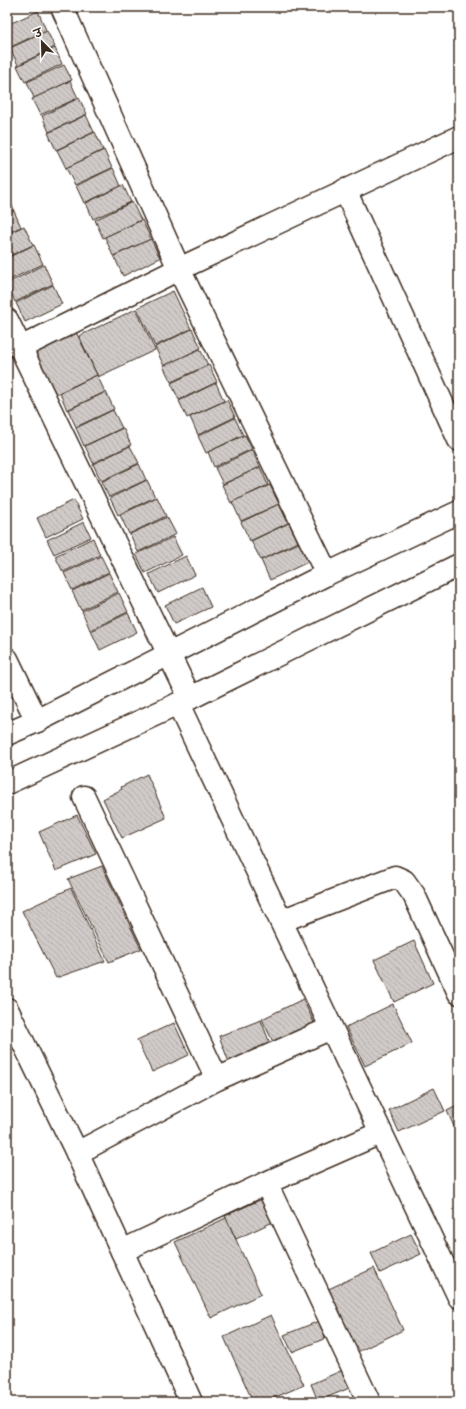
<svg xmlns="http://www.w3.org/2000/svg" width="466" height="1409" viewBox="0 0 466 1409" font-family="'Architects Daughter','Playpen Sans Deva',sans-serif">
	<defs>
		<pattern id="building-back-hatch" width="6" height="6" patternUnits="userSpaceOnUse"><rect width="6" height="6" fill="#cfcac7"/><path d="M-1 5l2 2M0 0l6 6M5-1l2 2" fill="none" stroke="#b3aeaa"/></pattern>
	</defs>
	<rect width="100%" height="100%" fill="#fff"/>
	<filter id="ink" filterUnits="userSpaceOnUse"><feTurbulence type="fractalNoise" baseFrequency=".025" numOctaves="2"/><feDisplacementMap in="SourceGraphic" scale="8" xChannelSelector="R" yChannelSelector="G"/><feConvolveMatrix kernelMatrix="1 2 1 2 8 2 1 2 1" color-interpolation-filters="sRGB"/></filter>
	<g filter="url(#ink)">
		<!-- building -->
		<g fill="url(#building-back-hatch)" stroke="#3b2a1e">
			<path d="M453 7H459V10L458 11Z"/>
			<path d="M38 11 46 30 9 48 7 43V25Z"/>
			<path d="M47 31 55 47 18 65 10 48Z"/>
			<path d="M55 48 62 64 25 82 17 66Z"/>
			<path d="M64 65 72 80 34 98 27 82Z"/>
			<path d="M70 81 78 98 40 115 32 99Z"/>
			<path d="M79 98 87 114 49 132 42 116Z"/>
			<path d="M86 115 94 132 56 150 48 133Z"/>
			<path d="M95 132 103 150 66 168 57 150Z"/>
			<path d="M104 150 112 168 75 185 66 168Z"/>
			<path d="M113 168 121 186 84 203 76 186Z"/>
			<path d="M123 185 131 202 93 219 86 203Z"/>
			<path d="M7 194 14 210 7 213Z"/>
			<path d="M132 202 141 220 103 238 95 220Z"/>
			<path d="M14 211 21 227 7 233V214Z"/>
			<path d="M142 220 151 239 113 256 105 237Z"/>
			<path d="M24 226 33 245 7 257V234Z"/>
			<path d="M151 239 160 258 123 276 114 256Z"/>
			<path d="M34 245 43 264 7 281V258Z"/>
			<path d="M44 265 53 284 15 302 7 283Z"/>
			<path d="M53 285 62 304 25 322 16 303Z"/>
			<path d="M173 291 191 329 155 346 137 308Z"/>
			<path d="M136 309 155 350 98 377 79 336Z"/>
			<path d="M192 329 201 348 164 366 155 347Z"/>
			<path d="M76 332 97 375 54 395 34 352Z"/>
			<path d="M200 349 208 365 171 382 163 366Z"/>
			<path d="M209 365 217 382 179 400 171 383Z"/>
			<path d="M97 375 105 392 67 410 60 393Z"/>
			<path d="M216 383 224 401 187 418 179 401Z"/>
			<path d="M106 392 114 409 76 427 68 410Z"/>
			<path d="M227 400 235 417 198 435 190 417Z"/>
			<path d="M113 410 122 428 84 446 76 428Z"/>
			<path d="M235 418 243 435 206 453 198 436Z"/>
			<path d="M123 428 131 445 93 463 85 446Z"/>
			<path d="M245 435 252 449 214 467 208 452Z"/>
			<path d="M130 446 139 463 101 481 93 464Z"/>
			<path d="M252 450 260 467 223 484 215 468Z"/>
			<path d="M139 464 146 480 109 497 101 482Z"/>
			<path d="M260 467 268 485 231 503 222 485Z"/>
			<path d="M147 480 155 497 118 515 110 498Z"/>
			<path d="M270 485 279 504 241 521 232 502Z"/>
			<path d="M157 497 166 516 129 534 120 515Z"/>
			<path d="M74 500 83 519 46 537 37 518Z"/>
			<path d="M279 504 288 523 250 541 241 522Z"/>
			<path d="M167 517 176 534 138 552 130 534Z"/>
			<path d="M84 522 91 537 54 554 47 540Z"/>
			<path d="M289 523 298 542 261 560 251 541Z"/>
			<path d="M173 537 182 555 145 573 136 554Z"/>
			<path d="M93 538 100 555 63 572 55 556Z"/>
			<path d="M299 543 308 562 270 580 261 560Z"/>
			<path d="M101 556 109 572 72 590 64 573Z"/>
			<path d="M186 556 195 575 158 593 149 574Z"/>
			<path d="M109 573 118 592 81 610 72 591Z"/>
			<path d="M202 587 211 607 174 624 165 605Z"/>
			<path d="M119 593 128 612 90 630 82 611Z"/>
			<path d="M128 613 137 632 100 650 91 631Z"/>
			<path d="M147 774 166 818 122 838 103 799 122 789 121 787Z"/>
			<path d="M77 815 96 854 56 871 39 832Z"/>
			<path d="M102 866 141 949 109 962 68 879Z"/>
			<path d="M71 888 105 961 56 978 22 911Z"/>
			<path d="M414 941 433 983 394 1002 374 960Z"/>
			<path d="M303 999 317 1029 276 1048 262 1019Z"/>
			<path d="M393 1004 412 1043 365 1066 346 1027Z"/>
			<path d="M261 1020 272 1049 230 1065 219 1036Z"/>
			<path d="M174 1023 189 1055 152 1072 137 1040Z"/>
			<path d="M434 1088 445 1111 399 1132 389 1110Z"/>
			<path d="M459 1105V1130L456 1131 447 1111Z"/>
			<path d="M264 1198 275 1221 236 1239 225 1216Z"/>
			<path d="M226 1218 261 1294 211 1318 175 1242Z"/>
			<path d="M411 1234 421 1254 380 1273 371 1253Z"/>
			<path d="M374 1268 403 1330 351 1355 322 1292Z"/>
			<path d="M271 1315 304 1385 264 1402H253L224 1337Z"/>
			<path d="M319 1321 326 1338 292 1352 284 1335Z"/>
			<path d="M345 1369 352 1387 318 1401 311 1384Z"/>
		</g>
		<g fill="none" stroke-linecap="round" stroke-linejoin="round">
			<defs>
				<g id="minor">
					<path d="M62 7 179 269 327 574"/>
					<path d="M345 190 459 440"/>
					<path d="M7 320 190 698"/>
					<path d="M20 348 179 269 459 137"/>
					<path d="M7 659 37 721"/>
					<path d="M178 704 459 1297"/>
					<path d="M7 734 37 721 327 574 459 512"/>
					<path d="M7 783 178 704 459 565"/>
					<path d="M281 921 395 877 404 881 414 895 459 993"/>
					<path d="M7 1009 77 1153 191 1402"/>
					<path d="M217 1079 331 1028"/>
					<path d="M77 1153 217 1079 84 797"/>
					<path d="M122 1251 266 1183"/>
					<path d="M369 1402 266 1183 380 1133"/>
				</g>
			</defs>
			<!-- minor casing -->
			<use href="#minor" stroke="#3b2a1e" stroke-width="25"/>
			<!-- minor -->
			<use href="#minor" stroke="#fff" stroke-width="22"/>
		</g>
	</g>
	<!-- margin -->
	<rect width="466" height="1409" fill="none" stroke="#fff" stroke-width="24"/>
	<rect x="12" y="12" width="442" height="1385" fill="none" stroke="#3b2a1e" stroke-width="1.5" filter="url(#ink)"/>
	<!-- north arrow -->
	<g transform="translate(42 42) rotate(337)" stroke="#ffffff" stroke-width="3" paint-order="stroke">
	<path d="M0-3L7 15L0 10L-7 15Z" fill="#3b2a1e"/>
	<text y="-6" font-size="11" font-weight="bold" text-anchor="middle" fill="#3b2a1e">उ</text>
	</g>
</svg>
